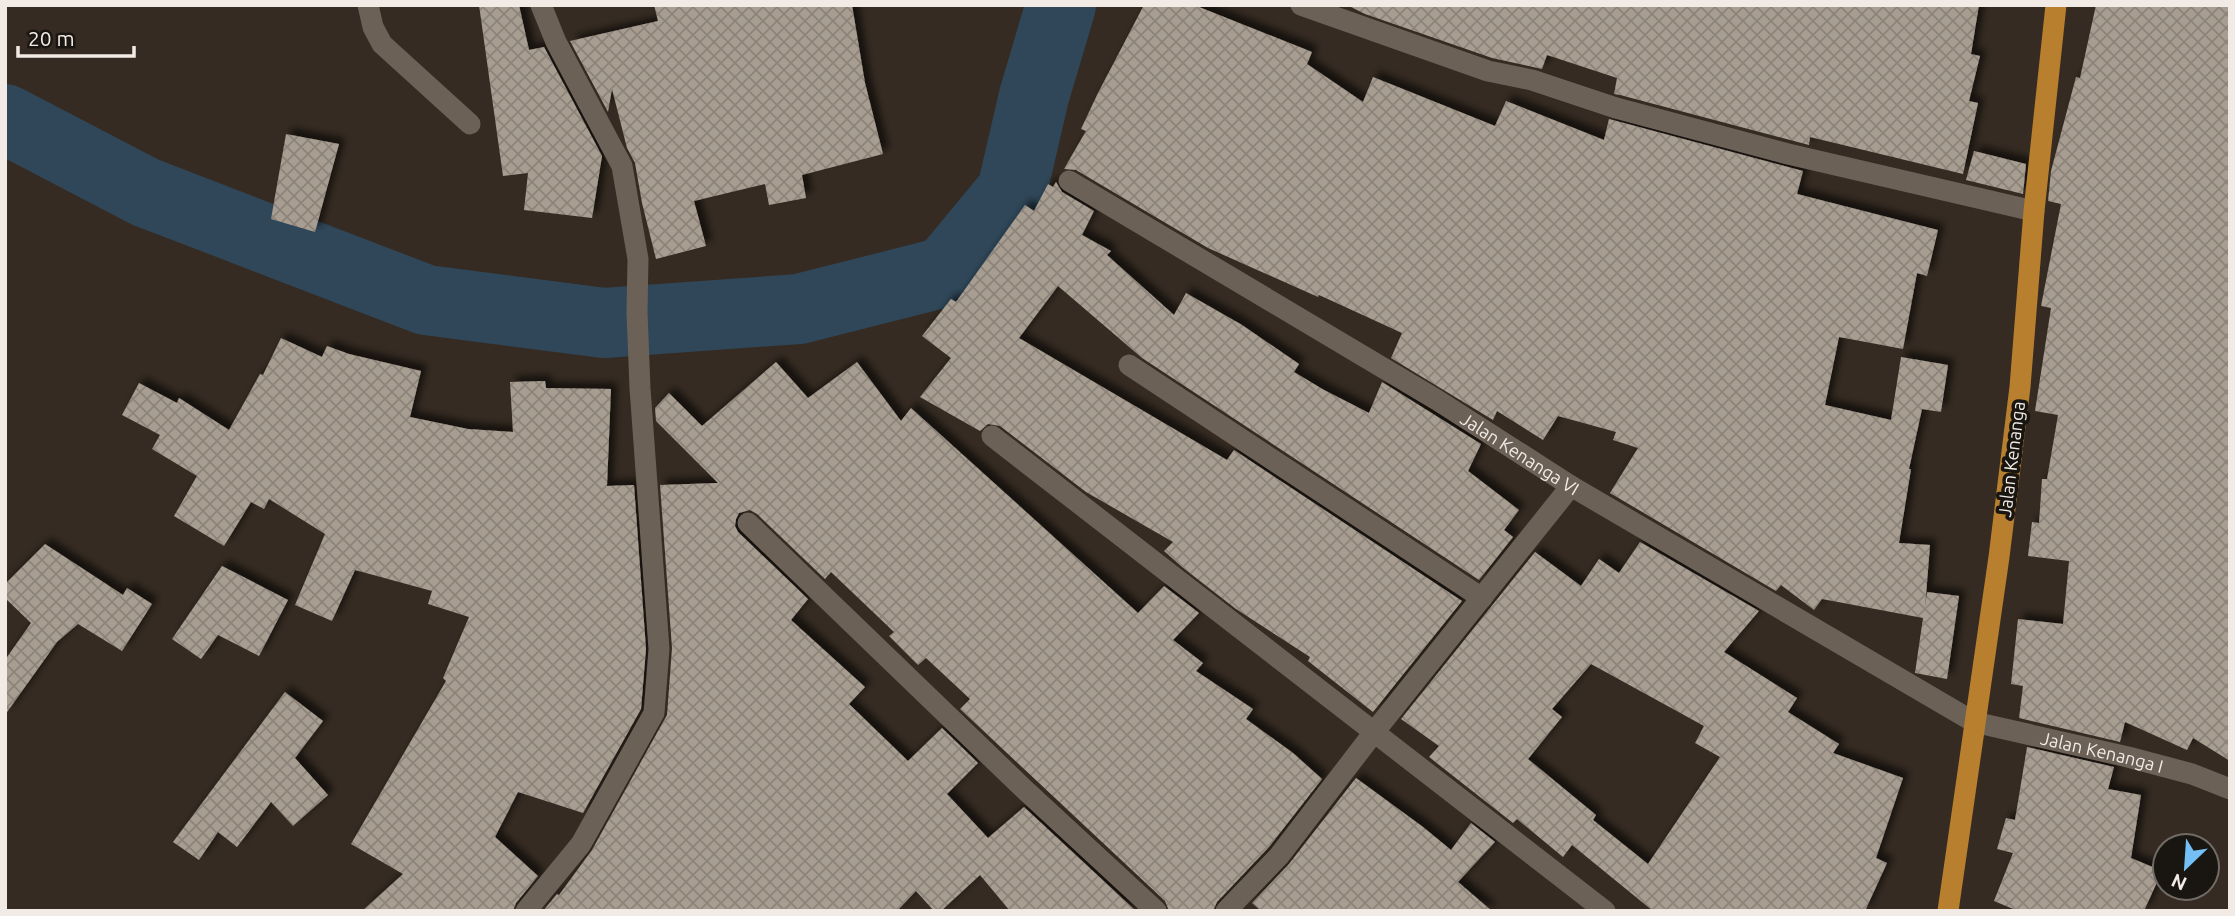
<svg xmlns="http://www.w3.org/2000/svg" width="2235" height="916" viewBox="0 0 2235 916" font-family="Ubuntu,sans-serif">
	<defs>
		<pattern id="building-cross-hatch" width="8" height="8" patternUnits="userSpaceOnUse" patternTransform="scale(1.75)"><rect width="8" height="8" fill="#a89d91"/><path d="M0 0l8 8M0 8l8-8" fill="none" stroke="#8c837a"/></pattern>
		<filter id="shadow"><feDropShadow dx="6" dy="-6" stdDeviation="3.5" flood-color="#0009"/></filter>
	</defs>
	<rect width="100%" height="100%" fill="#352b22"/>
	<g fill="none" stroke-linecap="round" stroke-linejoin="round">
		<!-- river -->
		<path stroke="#2f4759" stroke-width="70" d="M5 119 145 192 426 300 604 323 799 309 945 272 1012 191 1034 96 1061 5"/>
	</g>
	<!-- building -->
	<g fill="url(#building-cross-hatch)" fill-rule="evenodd" filter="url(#shadow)">
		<path d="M479 5H519L529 50 544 47 602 156 592 218 524 210 528 173 503 176Z"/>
		<path d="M654 5H852L865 83 883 154 802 175 806 198 769 205 765 184 694 201 706 246 656 259 642 203 635 163 627 148 612 89 608 112 570 41 658 21Z"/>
		<path d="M1144 5H1194L1312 52 1307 64 1363 102 1373 77 1495 126 1506 101 1604 140 1609 119 1803 171 1797 194 1938 230 1927 276 1917 273 1903 349 1839 337 1825 405 1891 420 1901 357 1948 365 1941 412 1922 409 1909 469H1911L1899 543 1930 545 1925 608 1927 592 1959 596 1947 679 1915 673 1923 618 1822 599 1814 610 1781 585 1776 591 1610 493 1638 448 1613 440 1616 432 1558 416 1543 440 1497 411 1493 420 1391 358 1402 333 1319 295 1318 297 1208 248 1076 170 1064 169 1086 131 1081 129 1098 93Z"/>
		<path d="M1347 5H1979L1971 54 1980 56 1969 101 1978 103 1963 174 1810 137 1809 145 1620 95 1614 94 1617 78 1547 55 1542 69 1492 58 1365 14Z"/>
		<path d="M2096 5H2230V761L2193 738 2187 750 2125 722 2120 742 2019 718 2023 686 2011 684 2018 619 2063 624 2069 561 2028 556 2032 522 2039 523 2042 479H2047L2058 415 2035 411 2051 308 2041 306 2061 204 2048 201 2051 171 2076 77 2080 78Z"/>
		<path d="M286 134 339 144 315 232 271 219Z"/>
		<path d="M1974 151 2026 164 2023 194 1966 180Z"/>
		<path d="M1056 182 1062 192 1094 211 1082 235 1111 251 1107 255 1174 315 1186 293 1242 325 1299 364 1294 372 1324 390 1369 413 1382 382 1481 444 1468 471 1519 510 1504 530 1513 537 1479 580 1142 358 1058 286 1019 338 1227 460 1234 450 1462 601 1373 712 1308 661 1310 657 1236 609 1182 567 1164 551 1173 542 1086 492 1000 426 988 424 980 431 920 397 951 358 922 336 951 299 956 302 1025 205 1034 211 1048 184 1053 187Z"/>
		<path d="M281 338 322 357 327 346 349 354 421 371 410 417 468 429 513 432 510 382 545 381 546 388 611 389 607 486 634 485 646 649 641 709 583 813 518 792 495 837 538 876 516 903 513 911H362L403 874 351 844 446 681 443 678 469 617 428 604 432 591 355 570 332 621 295 605 325 534 269 499 264 509 251 502 224 546 174 516 197 476 152 449 160 435 122 415 139 383 177 403 179 398 229 430 260 374 263 375Z"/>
		<path d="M776 362 808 398 857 362 901 421 911 408 1138 613 1164 586 1199 613 1173 640 1203 663 1196 671 1253 709 1246 719 1293 753 1322 779 1269 847 1217 902 1213 911H1169L1165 901 960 709 970 699 926 658 918 665 889 636 894 632 831 572 825 579 757 514 750 510 739 513 736 519 735 526 738 532 808 599 791 620 865 687 849 704 908 761 942 728 978 763 947 794 988 838 1024 807 1136 911H1010L980 875 941 911H934L916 891 897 911H543L557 894 559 895 592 850 667 715 672 648 660 485 718 483 656 421 655 408 669 393 702 426Z"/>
		<path d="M1640 542 1759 611 1724 652 1797 698 1788 712 1839 744 1833 753 1903 778 1876 858 1887 863 1865 911H1653L1572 845 1563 857 1517 819 1513 823 1429 757 1439 746 1401 719 1535 552 1581 586 1599 559 1619 573ZM1591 664 1704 726 1695 743 1720 757 1648 864 1593 820 1596 815 1528 759 1562 717 1552 709Z"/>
		<path d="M45 544 123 595 127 588 152 604 122 651 78 624 57 642 5 715V660L31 623 5 598V584Z"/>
		<path d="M222 566 288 600 259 656 218 635 201 659 172 639Z"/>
		<path d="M285 692 323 721 295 758 328 795 293 826 271 802 237 847 218 832 199 860 173 842Z"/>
		<path d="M2027 747 2114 767 2108 789 2141 795 2131 858 2162 871 2144 911H2018L1994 901 2013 853 1997 849 2006 818 2015 820Z"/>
		<path d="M1356 778 1423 827 1451 850 1471 823 1495 842 1458 882 1492 911H1261L1252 903 1289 864Z"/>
	</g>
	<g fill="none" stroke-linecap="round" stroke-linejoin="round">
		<!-- minor -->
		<g stroke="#6c6157" stroke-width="21">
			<path d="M368 5 373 27 382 44 470 124"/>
			<path d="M1301 5 1488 71 1532 80 1616 108 1788 154 2034 211"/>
			<path id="s1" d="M1069 181 1437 400 1571 486 1974 722 2128 757 2192 774 2230 789"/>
			<path d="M1129 365 1482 598"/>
			<path d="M992 436 1605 911"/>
			<path d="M748 523 1024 789 1156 911"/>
			<path d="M526 911 581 844 654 713 659 649 640 388 637 312 638 259 622 166 556 42 541 5"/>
			<path d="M1226 911 1279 856 1375 731 1571 486"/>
		</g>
		<!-- major -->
		<path stroke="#b87f2f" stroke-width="21" d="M1948 911 1999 557 2020 387 2034 211 2056 5"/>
	</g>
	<g text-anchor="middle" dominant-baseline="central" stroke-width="7" stroke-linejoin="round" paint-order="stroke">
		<!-- street labels -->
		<g font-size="18" fill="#f2ebe5" stroke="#191510">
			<text stroke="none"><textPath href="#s1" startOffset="527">Jalan Kenanga VI</textPath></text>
			<text transform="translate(2011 459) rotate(-83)">Jalan Kenanga</text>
			<text stroke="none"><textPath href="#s1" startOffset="1186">Jalan Kenanga I</textPath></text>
		</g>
	</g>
	<!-- border -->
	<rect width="2235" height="916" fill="none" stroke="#f2ebe5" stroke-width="14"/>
	<!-- north arrow -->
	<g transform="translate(2186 867) rotate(205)"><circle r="33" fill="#191510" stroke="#706b65" stroke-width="2"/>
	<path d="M0-5L12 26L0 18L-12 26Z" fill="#74c0f6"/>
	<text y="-10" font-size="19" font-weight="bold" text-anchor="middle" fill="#f2ebe5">N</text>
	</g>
	<!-- scale -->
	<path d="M18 46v10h116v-10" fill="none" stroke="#f2ebe5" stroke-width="3.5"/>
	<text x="28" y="46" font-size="21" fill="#f2ebe5" stroke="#191510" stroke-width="5" paint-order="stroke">20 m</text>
</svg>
